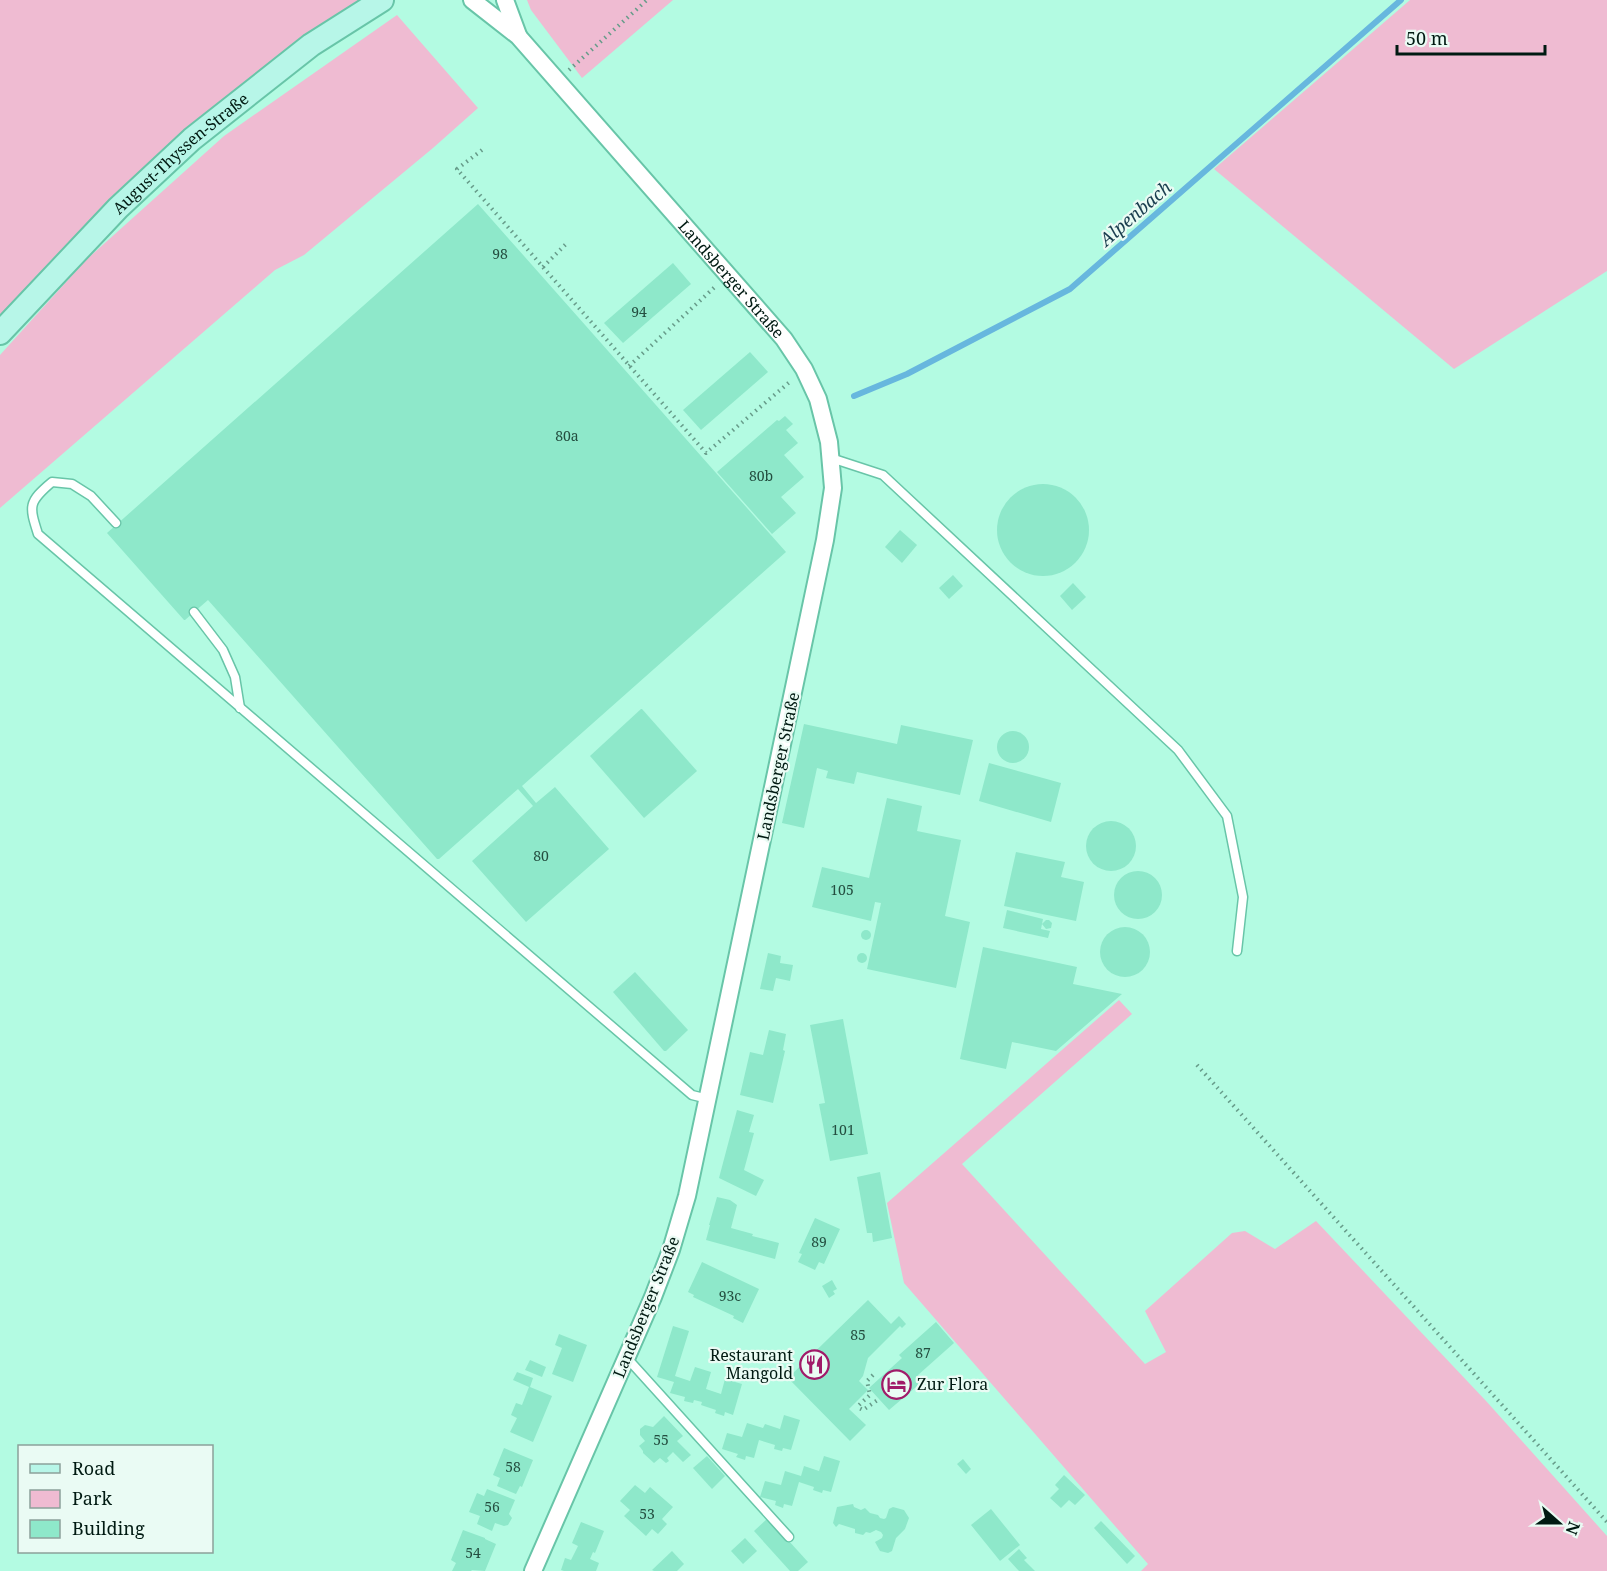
<svg xmlns="http://www.w3.org/2000/svg" width="1607" height="1571" viewBox="0 0 1607 1571" font-family="'Noto Serif',serif">
	<rect width="100%" height="100%" fill="#b3fbe2"/>
	<!-- green -->
	<g fill="#efbbd2">
		<path d="M0 0H376L311 42 0 322Z"/>
		<path d="M527 0H673L582 78 531 10Z"/>
		<path d="M1410 0H1607V271L1454 369 1214 169Z"/>
		<path d="M397 15 478 108 433 148 304 255 275 270 0 508V355L86 260 224 136Z"/>
		<path d="M1119 1000 1132 1014 962 1164 1145 1364 1166 1352 1145 1311 1232 1233 1245 1231 1275 1249 1316 1221 1487 1402 1607 1536V1571H1141L1148 1564 904 1283 887 1203Z"/>
	</g>
	<g fill="none" stroke-linecap="round" stroke-linejoin="round">
		<!-- stream -->
		<path stroke="#67b7de" stroke-width="6" d="M854 396 907 374 1070 289 1401 0"/>
	</g>
	<!-- building -->
	<g fill="#8ee8ca">
		<path d="M478 204 786 552 522 786 536 803 555 787 609 849 526 922 472 861 533 806 518 789 439 859H437L208 600 185 620H184L107 533Z"/>
		<path d="M673 263 691 284 623 343 604 323Z"/>
		<path d="M750 352 768 372 701 430 683 410Z"/>
		<path d="M785 416 793 424 786 430 798 443 784 455 804 477 781 497 796 513 772 534 717 472 777 420 779 421Z"/>
		<circle cx="1043" cy="530" r="46"/>
		<path d="M900 530 917 545 902 563 885 547Z"/>
		<path d="M953 575 963 586 949 599 939 588Z"/>
		<path d="M1073 583 1086 597 1072 610 1060 596Z"/>
		<path d="M641 709H642L697 771 644 818 590 756Z"/>
		<path d="M804 724 897 744 901 725 973 740 960 795 857 772 854 784 826 778 828 771 817 768 804 828 782 823Z"/>
		<circle cx="1013" cy="747" r="16"/>
		<path d="M989 763 1061 783 1051 822 979 801Z"/>
		<path d="M887 798 922 806 917 831 961 840 945 916 970 922 956 988 867 969 881 903 875 902 871 921 812 907 822 867 869 878Z"/>
		<circle cx="1111" cy="846" r="25"/>
		<path d="M1016 852 1065 862 1061 877 1084 882 1076 921 1004 906Z"/>
		<circle cx="1138" cy="895" r="24"/>
		<path d="M1007 910 1043 919 1042 924 1046 920H1049L1052 923 1051 928 1046 929 1042 924 1041 929 1050 931 1048 938 1003 928Z"/>
		<circle cx="1125" cy="952" r="25"/>
		<circle cx="866" cy="935" r="5"/>
		<path d="M983 947 1077 967 1073 984 1122 994 1056 1051 1012 1042 1006 1069 960 1059Z"/>
		<path d="M768 953 781 956 780 963 793 965 790 981 776 978 773 991 760 989Z"/>
		<circle cx="862" cy="958" r="5"/>
		<path d="M635 972 688 1030 666 1051H664L613 992Z"/>
		<path d="M843 1019 868 1154 830 1161 819 1104 825 1103 810 1025Z"/>
		<path d="M769 1030 786 1034 783 1050 785 1051 773 1103 740 1095 750 1052 763 1055Z"/>
		<path d="M737 1110 754 1115 749 1132 754 1133 744 1170 764 1180 756 1196 719 1178Z"/>
		<path d="M880 1172 892 1238 873 1242 872 1233H867L857 1177Z"/>
		<path d="M717 1197 730 1200 737 1205 731 1228 753 1234 752 1236 779 1243 775 1259 706 1240 710 1225H709Z"/>
		<path d="M815 1218 840 1229 824 1264 819 1262 815 1270 798 1262 802 1254 799 1253Z"/>
		<path d="M702 1262 759 1289 743 1323 733 1318 734 1316 693 1297 694 1295 688 1292Z"/>
		<path d="M832 1280 837 1289 833 1291 835 1294 829 1298 822 1286Z"/>
		<path d="M868 1300 891 1324 899 1316 906 1324 902 1328 900 1326 868 1358 863 1376 859 1381 868 1390 849 1409 866 1425 850 1441 788 1378Z"/>
		<path d="M936 1322 954 1343 918 1375 923 1381 889 1410 869 1388 902 1358 899 1355Z"/>
		<path d="M673 1326 689 1331 675 1376 690 1381 695 1367 711 1372 706 1389 721 1394 725 1379 742 1384 733 1415 725 1412 724 1416 715 1413 716 1410 701 1405 702 1402 694 1400 693 1403 684 1401 685 1397 670 1393 674 1382 657 1377Z"/>
		<path d="M559 1334 587 1345 573 1382 552 1374 562 1348 555 1345Z"/>
		<path d="M530 1360 546 1367 542 1377 525 1370Z"/>
		<path d="M517 1372 533 1378 530 1387 552 1396 533 1442 510 1432 517 1418 511 1415 516 1403 522 1405 529 1387 513 1380Z"/>
		<path d="M784 1415 800 1420 791 1450 783 1448 782 1451 774 1449 775 1445 759 1440 754 1458 746 1456 745 1460 736 1457 738 1454 722 1449 727 1433 742 1437 747 1423 763 1428 765 1424 780 1429Z"/>
		<path d="M664 1416 683 1436 677 1441 691 1455 683 1462 673 1452 667 1458 669 1461 666 1463 660 1458 654 1463 643 1453V1451L640 1447 639 1446 645 1441 640 1435V1429L645 1425 653 1427Z"/>
		<path d="M504 1448 533 1460 522 1487 520 1486 516 1494 497 1486 500 1478 493 1475Z"/>
		<path d="M707 1456 725 1476 712 1489 693 1468Z"/>
		<path d="M824 1456 840 1461 831 1492 823 1490 822 1493 813 1490 814 1487 799 1482 792 1506 784 1504 783 1508 775 1505 776 1501 760 1497 765 1481 781 1485 785 1471 801 1476 804 1466 819 1471Z"/>
		<path d="M963 1459 971 1469 966 1474 957 1464Z"/>
		<path d="M1064 1475 1085 1495 1075 1505 1069 1500 1061 1508 1050 1498 1059 1489 1055 1485Z"/>
		<path d="M635 1485 645 1493 650 1487 673 1507 662 1519 667 1524 658 1534 652 1529 646 1536 624 1516 630 1510 620 1501Z"/>
		<path d="M487 1489 515 1500 509 1514 512 1518 508 1525 504 1526 495 1523 492 1531 477 1524 480 1516 469 1512 477 1493 484 1496Z"/>
		<path d="M853 1504 854 1507 861 1510 865 1508 870 1513 878 1515 880 1518 884 1519 886 1518 889 1509 893 1507 904 1510 909 1518 905 1529 896 1538 892 1551 888 1553 880 1551 875 1542 882 1538 883 1535 881 1532 876 1530 870 1533 866 1532 863 1535 855 1533V1529L839 1524 836 1527 833 1523 837 1507Z"/>
		<path d="M991 1509 1020 1545 1000 1561 971 1525Z"/>
		<path d="M768 1518 808 1562 798 1571H790L754 1531Z"/>
		<path d="M1101 1521 1135 1556 1127 1564 1094 1528Z"/>
		<path d="M581 1522 604 1531 595 1553 593 1552 590 1559 599 1563 596 1571H564L561 1570 565 1558 571 1560 578 1546 572 1543Z"/>
		<path d="M463 1530 485 1538V1539L496 1544 485 1571 472 1570 471 1571H452L456 1563 451 1560Z"/>
		<path d="M745 1538 757 1551 743 1564 731 1551Z"/>
		<path d="M1019 1549 1027 1558 1024 1560 1035 1571H1019L1008 1559Z"/>
		<path d="M672 1551 684 1564 677 1571H654L652 1570Z"/>
	</g>
	<g fill="none" stroke-linecap="round" stroke-linejoin="round">
		<defs>
			<g id="service">
				<path d="M831 458 883 475 1178 750 1227 816 1243 897 1237 951"/>
				<path d="M116 523 91 496 72 484 52 482C28 502 29 506 38 534L692 1095 708 1099"/>
				<path d="M194 612 223 650 235 677 240 708"/>
				<path d="M627 1358 789 1537"/>
			</g>
			<g id="minor">
				<path id="s1" d="M472 0 518 36 784 339 804 369 818 399 829 442 833 488 825 540 687 1196 671 1250 653 1297 533 1571"/>
				<path d="M505 0 518 35"/>
			</g>
			<g id="secondary">
				<path id="s2" d="M0 333 118 208 192 139 311 45 382 0"/>
			</g>
		</defs>
		<!-- service casing -->
		<use href="#service" stroke="#68c5a8" stroke-width="11"/>
		<!-- minor casing -->
		<use href="#minor" stroke="#68c5a8" stroke-width="20"/>
		<!-- secondary casing -->
		<use href="#secondary" stroke="#68c5a8" stroke-width="26"/>
		<!-- path -->
		<g stroke="#679c8a" stroke-width="4" stroke-dasharray="1.5 4.5" stroke-linecap="butt">
			<path d="M569 70 647 0"/>
			<path d="M482 150 457 169 706 453 792 380"/>
			<path d="M543 267 566 244"/>
			<path d="M629 366 717 285"/>
			<path d="M1197 1065 1607 1522"/>
			<path d="M873 1375 867 1381 870 1395 859 1405V1408L863 1410 879 1399"/>
		</g>
		<!-- service -->
		<use href="#service" stroke="#fff" stroke-width="8"/>
		<!-- minor -->
		<use href="#minor" stroke="#fff" stroke-width="16"/>
		<!-- secondary -->
		<use href="#secondary" stroke="#b7f6e8" stroke-width="22"/>
	</g>
	<!-- icons -->
	<defs>
		<symbol id="restaurant-ring" viewBox="-11 -11 22 22"><circle r="9.5" fill="#eafbf4" stroke="#a01a69" stroke-width="1.5"/><path d="M-5-6h1v4h1v-4h1v4h1v-4h1v5L-1.5 .5V6h-2V.5L-5-1ZM5-6V6H3V1.5H1.5Q1.5-4 5-6Z" fill="#a01a69"/></symbol>
		<symbol id="hotel-ring" viewBox="-11 -11 22 22"><circle r="9.5" fill="#eafbf4" stroke="#a01a69" stroke-width="1.5"/><path d="M-6-4.5h1.5V1H6V5H4.5V3h-9V5H-6ZM-4 0a1.8 1.8 0 1 1 3.6 0ZM.5 0V-2.5h3Q6-2.5 6 0Z" fill="#a01a69"/></symbol>
	</defs>
	<g fill-rule="evenodd">
		<use href="#restaurant-ring" x="798" y="1348" width="33" height="33"/>
		<use href="#hotel-ring" x="880" y="1368" width="33" height="33"/>
	</g>
	<g text-anchor="middle" dominant-baseline="central" stroke-width="4.5" stroke-linejoin="round" paint-order="stroke">
		<!-- number labels -->
		<g font-size="14" fill="#244e40">
			<text x="500" y="253">98</text>
			<text x="639" y="311">94</text>
			<text x="567" y="435">80a</text>
			<text x="761" y="475">80b</text>
			<text x="541" y="855">80</text>
			<text x="842" y="889">105</text>
			<text x="843" y="1129">101</text>
			<text x="819" y="1241">89</text>
			<text x="730" y="1295">93c</text>
			<text x="858" y="1334">85</text>
			<text x="923" y="1352">87</text>
			<text x="661" y="1439">55</text>
			<text x="513" y="1466">58</text>
			<text x="492" y="1506">56</text>
			<text x="647" y="1513">53</text>
			<text x="473" y="1552">54</text>
		</g>
		<!-- street labels -->
		<g font-size="16" fill="#001a12" stroke="#eafbf4">
			<text stroke="none"><textPath href="#s2" startOffset="255">August-Thyssen-Straße</textPath></text>
			<text stroke="none"><textPath href="#s1" startOffset="382">Landsberger Straße</textPath></text>
			<text transform="translate(778 766) rotate(-78)">Landsberger Straße</text>
			<text transform="translate(646 1307) rotate(-68)">Landsberger Straße</text>
		</g>
		<!-- poi labels -->
		<g font-size="16" fill="#001a12" stroke="#eafbf4" text-anchor="end">
			<text x="793" y="1355">Restaurant<tspan x="793" dy="18">Mangold</tspan></text>
			<text x="917" y="1384" text-anchor="start">Zur Flora</text>
		</g>
		<!-- water labels -->
		<g font-size="18" font-style="italic" fill="#1a3e4f" stroke="#eafbf4">
			<text transform="translate(1135 213) rotate(-41)">Alpenbach</text>
		</g>
	</g>
	<!-- legend -->
	<rect x="18" y="1445" width="195" height="108" fill="#eafbf4" stroke="#8ca19a" stroke-width="1.5"/>
	<rect x="30" y="1464" width="30" height="9" fill="#b7f6e8" stroke="#8ca19a" stroke-width="1.5"/>
	<text x="72" y="1475" font-size="18" fill="#001a12">Road</text>
	<rect x="30" y="1490" width="30" height="18" fill="#efbbd2" stroke="#8ca19a" stroke-width="1.5"/>
	<text x="72" y="1505" font-size="18" fill="#001a12">Park</text>
	<rect x="30" y="1520" width="30" height="18" fill="#8ee8ca" stroke="#8ca19a" stroke-width="1.5"/>
	<text x="72" y="1535" font-size="18" fill="#001a12">Building</text>
	<!-- north arrow -->
	<g transform="translate(1559 1523) rotate(111)" stroke="#eafbf4" stroke-width="4.5" paint-order="stroke">
	<path d="M0-4.5L10 22L0 15L-10 22Z" fill="#001a12"/>
	<text y="-9" font-size="16" font-weight="bold" text-anchor="middle" fill="#001a12">N</text>
	</g>
	<!-- scale -->
	<path d="M1397 45v9h148v-9" fill="none" stroke="#001a12" stroke-width="3"/>
	<text x="1406" y="45" font-size="18" fill="#001a12" stroke="#eafbf4" stroke-width="4.5" paint-order="stroke">50 m</text>
</svg>
